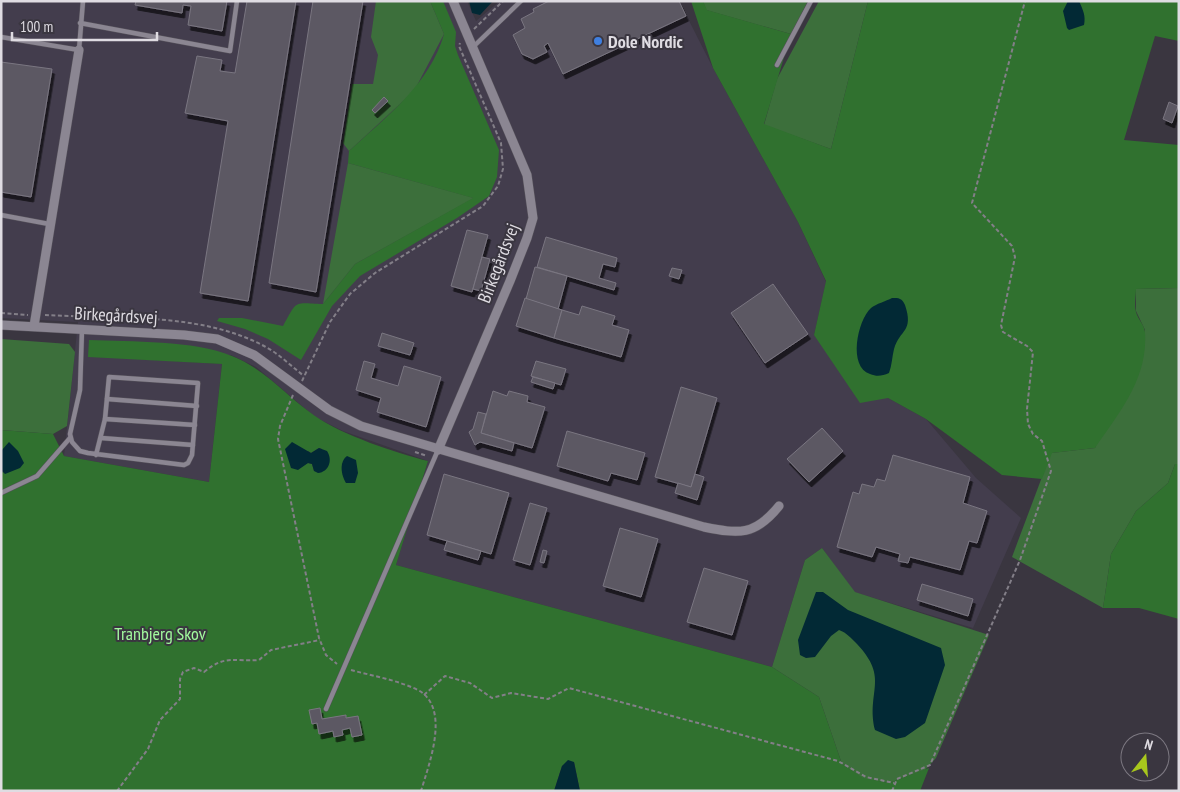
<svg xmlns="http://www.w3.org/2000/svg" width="1180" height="792" viewBox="0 0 1180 792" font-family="'PT Sans Narrow',sans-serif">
	<defs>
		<filter id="shadow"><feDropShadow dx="2.5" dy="5" stdDeviation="0" flood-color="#0009"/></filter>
	</defs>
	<rect width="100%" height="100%" fill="#3a3640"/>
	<!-- built -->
	<path fill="#433d4d" d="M1 1H467L476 21 500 1H679L713 68 798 222 826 282 814 335 888 398 926 419 976 478 1021 518 973 628 854 592 822 548 805 560 772 667 396 565 428 461 343 431 315 417 256 367 231 355 88 356 222 364 209 482 64 456 78 322 1 318Z"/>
	<!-- green -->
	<g fill="#3c6f3b">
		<path d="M376 1H430L444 34 414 91 349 151 343 143 352 84H373L378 55 371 37Z"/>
		<path d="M703 1H808L791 34 706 10Z"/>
		<path d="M819 1H868L831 149 764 125 777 79Z"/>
		<path d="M348 163 474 198 355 264 323 304Z"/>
		<path d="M1179 288V464H1175L1168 483 1136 511 1111 554 1103 608 1012 557 1051 453 1095 448 1145 330 1136 311V289Z"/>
		<path d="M1 339 69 344 75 352 67 426 53 434 1 430Z"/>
		<path d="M822 548 855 592 989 635 936 758 925 770 889 783 863 779 842 764 819 697 772 667 805 560Z"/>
	</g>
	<!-- forest -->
	<g fill="#30712f" fill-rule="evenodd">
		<path d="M430 1H443L456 32 455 46 458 55 499 150 497 177 489 196 457 218 360 276 332 306 301 360 268 339 245 329 217 321 219 318H242L283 326C298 299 293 303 323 304L355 264 473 198 348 163 349 151C386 117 430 84 444 34Z"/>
		<path d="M691 1H703L707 10 791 34 764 124 831 149 868 1H1179V41L1155 36 1124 140 1179 145V288L1136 289C1136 296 1134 305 1136 312 1138 320 1145 325 1145 333 1148 379 1119 413 1095 448L1052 453 1042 479 1002 475 926 419 888 398 860 403 814 335 826 281 798 222 713 68Z"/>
		<path d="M89 340C131 342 194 340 232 356 265 369 286 396 315 416 342 435 396 453 428 461L396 565 772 667 819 697 842 764 863 778 889 783 929 768 920 791H580L574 762 562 766 554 791H1V470L3 473 1 430 53 434 64 456 209 482 222 364 88 357ZM319 448 322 449 314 471 312 464 308 463 304 465 308 451 311 453Z"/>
		<path d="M1175 464H1179V619L1139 608H1103L1111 554 1136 511 1168 483Z"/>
	</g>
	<!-- water -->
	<g fill="#022935">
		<path d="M469 1H493L480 15 472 13Z"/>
		<path d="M1068 1H1079C1083 10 1086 16 1084 25L1069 30 1067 28 1063 11Z"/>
		<path d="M892 298C899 298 902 298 905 305 914 332 900 329 894 349 892 357 892 365 889 373 882 376 877 377 870 374 848 367 857 321 871 308 876 304 886 301 892 298Z"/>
		<path d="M9 442 18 451 24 463 20 468 5 474 1 470V451Z"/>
		<path d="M292 442 311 453 319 448 327 451C333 460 329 472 318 473L314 471 312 464 308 463 298 470 291 468 285 449Z"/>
		<path d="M347 456 356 460 358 473 355 483H346C341 475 339 462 347 456Z"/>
		<path d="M816 592H823L848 610 941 648 945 665 925 723 905 737 896 739 875 730C866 691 890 679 857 644 851 638 847 633 839 630L831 636 815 657 806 658 800 655 798 640Z"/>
		<path d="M568 760 574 762 580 791H554L562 766Z"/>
	</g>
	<!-- building -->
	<g fill="#5c5863" stroke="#7a7681" filter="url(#shadow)">
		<path d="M136 1H227L222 31 188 25 191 6 183 5 182 13 135 5Z"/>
		<path d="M247 1H296L248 301 200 293 228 121 185 113 197 56 222 60 220 71 235 73Z"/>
		<path d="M313 1H363L316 292 269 283Z"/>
		<path d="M549 1H679L686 16 563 74 548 43 544 46 547 52 533 59 522 54 513 35 525 28 521 19 534 12 533 9Z"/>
		<path d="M1 62 52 69 31 197 1 192Z"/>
		<path d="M384 97 388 101 375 113 372 110Z"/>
		<path d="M1169 102 1178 106 1172 123 1163 119Z"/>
		<path d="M467 230 488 235 472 292 451 286Z"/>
		<path d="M546 237 617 258 615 267 603 264 599 278 616 283 614 290 537 267Z"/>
		<path d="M482 257 490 259 481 291 473 289Z"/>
		<path d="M535 267 567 276 558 309 526 299Z"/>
		<path d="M672 268 682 270 679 279 669 276Z"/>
		<path d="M773 284 808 334 765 363 731 313Z"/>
		<path d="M525 298 562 310 554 338 516 326Z"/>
		<path d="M582 306 615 316 612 325 629 330 621 357 554 338 562 310 579 315Z"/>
		<path d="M382 333 414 343 410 355 378 346Z"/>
		<path d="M364 361 375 364 371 378 398 386 404 366 441 377 426 427 377 412 381 398 356 390Z"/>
		<path d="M536 361 566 369 561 385 531 376Z"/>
		<path d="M533 377 555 383 553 389 531 382Z"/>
		<path d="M681 387 717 398 691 487 655 477Z"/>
		<path d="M493 391 507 396 509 391 528 396 527 402 545 407 532 448 481 433Z"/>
		<path d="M478 412 486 414 481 433 514 443 512 451 480 442 475 445 469 432 473 429Z"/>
		<path d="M822 428 843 451 809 482 787 459Z"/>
		<path d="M567 431 645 453 637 480 611 473 608 481 557 466Z"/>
		<path d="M893 455 970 477 963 503 987 511 977 543 969 541 960 570 910 557 908 563 898 561 900 554 876 547 872 557 837 547 853 492 859 494 862 484 874 487 877 479 885 481Z"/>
		<path d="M444 474 509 493 491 554 427 535Z"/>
		<path d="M695 474 704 477 697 500 675 493 678 483 691 487Z"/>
		<path d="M530 503 547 508 530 565 513 560Z"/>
		<path d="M620 528 658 539 641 597 603 586Z"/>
		<path d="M447 541 481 551 478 560 444 550Z"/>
		<path d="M543 550 547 551 544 563 540 562Z"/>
		<path d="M704 568 748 581 732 635 687 622Z"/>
		<path d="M922 584 973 599 968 616 917 600Z"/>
		<path d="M320 708 322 719 346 715V718L358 716 362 735 352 737 350 728 342 730 343 735 334 737 333 731 319 734 317 723 312 724 309 710Z"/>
	</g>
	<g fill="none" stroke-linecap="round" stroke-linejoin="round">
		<defs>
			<g id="service">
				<path d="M80 23 230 51 237 1"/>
				<path d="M1 37 79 50 83 1"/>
				<path d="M473 47 521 1"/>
				<path d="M777 65 811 1"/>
				<path d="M1 215 49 224"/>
				<path d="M82 329 80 390 70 434 72 442 80 451 88 453 184 465 188 463 192 455 198 383 109 377 105 419 96 455"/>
				<path d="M107 399 197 406"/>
				<path d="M105 419 195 425"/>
				<path d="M101 438 193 445"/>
				<path d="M1 493 37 476 70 438"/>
				<path d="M326 709 438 450"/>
			</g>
			<g id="minor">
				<path d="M1 325 184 335 217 339 254 355 329 410 361 426 704 527C739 534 755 536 779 506"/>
				<path d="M34 326 79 50"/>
				<path d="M438 450 510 281 527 238 533 218 527 175 453 1"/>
			</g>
		</defs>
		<!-- service casing -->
		<use href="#service" stroke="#56525b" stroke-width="5.5"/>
		<!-- minor casing -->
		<use href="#minor" stroke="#56525b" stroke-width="10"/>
		<!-- path -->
		<g stroke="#837f88" stroke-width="2" stroke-dasharray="4 2.5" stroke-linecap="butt">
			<path d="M474 29 503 1"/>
			<path d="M1 313 28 315"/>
			<path d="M45 315C116 319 200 312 264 346 278 353 291 366 304 376"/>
			<path d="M302 381 330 322 350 294 375 273 483 206 498 186 503 169 501 143 459 46 460 43"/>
			<path d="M293 395 280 426 278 439 319 638 326 655 337 664"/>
			<path d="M415 452 427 456"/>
			<path d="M351 670C373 676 397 680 418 690 451 708 429 764 421 791"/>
			<path d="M424 695 445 676 470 683 492 698 511 693 548 699 569 688 838 761 866 777 894 783"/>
			<path d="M117 791 148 749 160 720 180 699V679L183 672 194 668 204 672C226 654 234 662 259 660L271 650 320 640"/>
			<path d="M892 791 897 779 930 765 1020 560 1051 471 1042 441 1033 434 1028 424 1027 409 1033 352 1027 346 1003 332 1001 325 1015 257 1012 246 972 203 1025 1"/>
		</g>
		<!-- service -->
		<use href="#service" stroke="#8b8692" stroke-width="4.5"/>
		<!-- minor -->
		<use href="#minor" stroke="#8b8692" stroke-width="9"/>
	</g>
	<!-- markers -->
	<circle fill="#3f7fe0" stroke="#3a3640" stroke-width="2" cx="598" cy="41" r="5"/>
	<g text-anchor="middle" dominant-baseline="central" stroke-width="4" stroke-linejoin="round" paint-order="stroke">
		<!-- poi labels -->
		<g font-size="18" font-weight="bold" fill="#dfdce2" stroke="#3a3640" text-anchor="start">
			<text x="608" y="41">Dole Nordic</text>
		</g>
		<!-- street labels -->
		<g font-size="18" fill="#dfdce2" stroke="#3a3640">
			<text transform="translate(498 263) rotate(-69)">Birkegårdsvej</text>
			<text transform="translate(116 315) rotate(3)">Birkegårdsvej</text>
		</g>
		<!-- park labels -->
		<g font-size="18" fill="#a2fa9e" stroke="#3a3640">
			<text x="160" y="633">Tranbjerg Skov</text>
		</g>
	</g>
	<!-- border -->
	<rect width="1180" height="792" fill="none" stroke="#dfdce2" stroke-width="5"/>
	<!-- north arrow -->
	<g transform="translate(1145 757) rotate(17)"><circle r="24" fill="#3a3640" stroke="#7c7881"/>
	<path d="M0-4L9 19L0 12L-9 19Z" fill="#a8c71d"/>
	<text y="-8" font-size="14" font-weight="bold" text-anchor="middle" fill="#dfdce2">N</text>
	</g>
	<!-- scale -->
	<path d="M12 32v8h145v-8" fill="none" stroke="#dfdce2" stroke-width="2.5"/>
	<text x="20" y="32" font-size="15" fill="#dfdce2" stroke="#3a3640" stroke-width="4" paint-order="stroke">100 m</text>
</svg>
